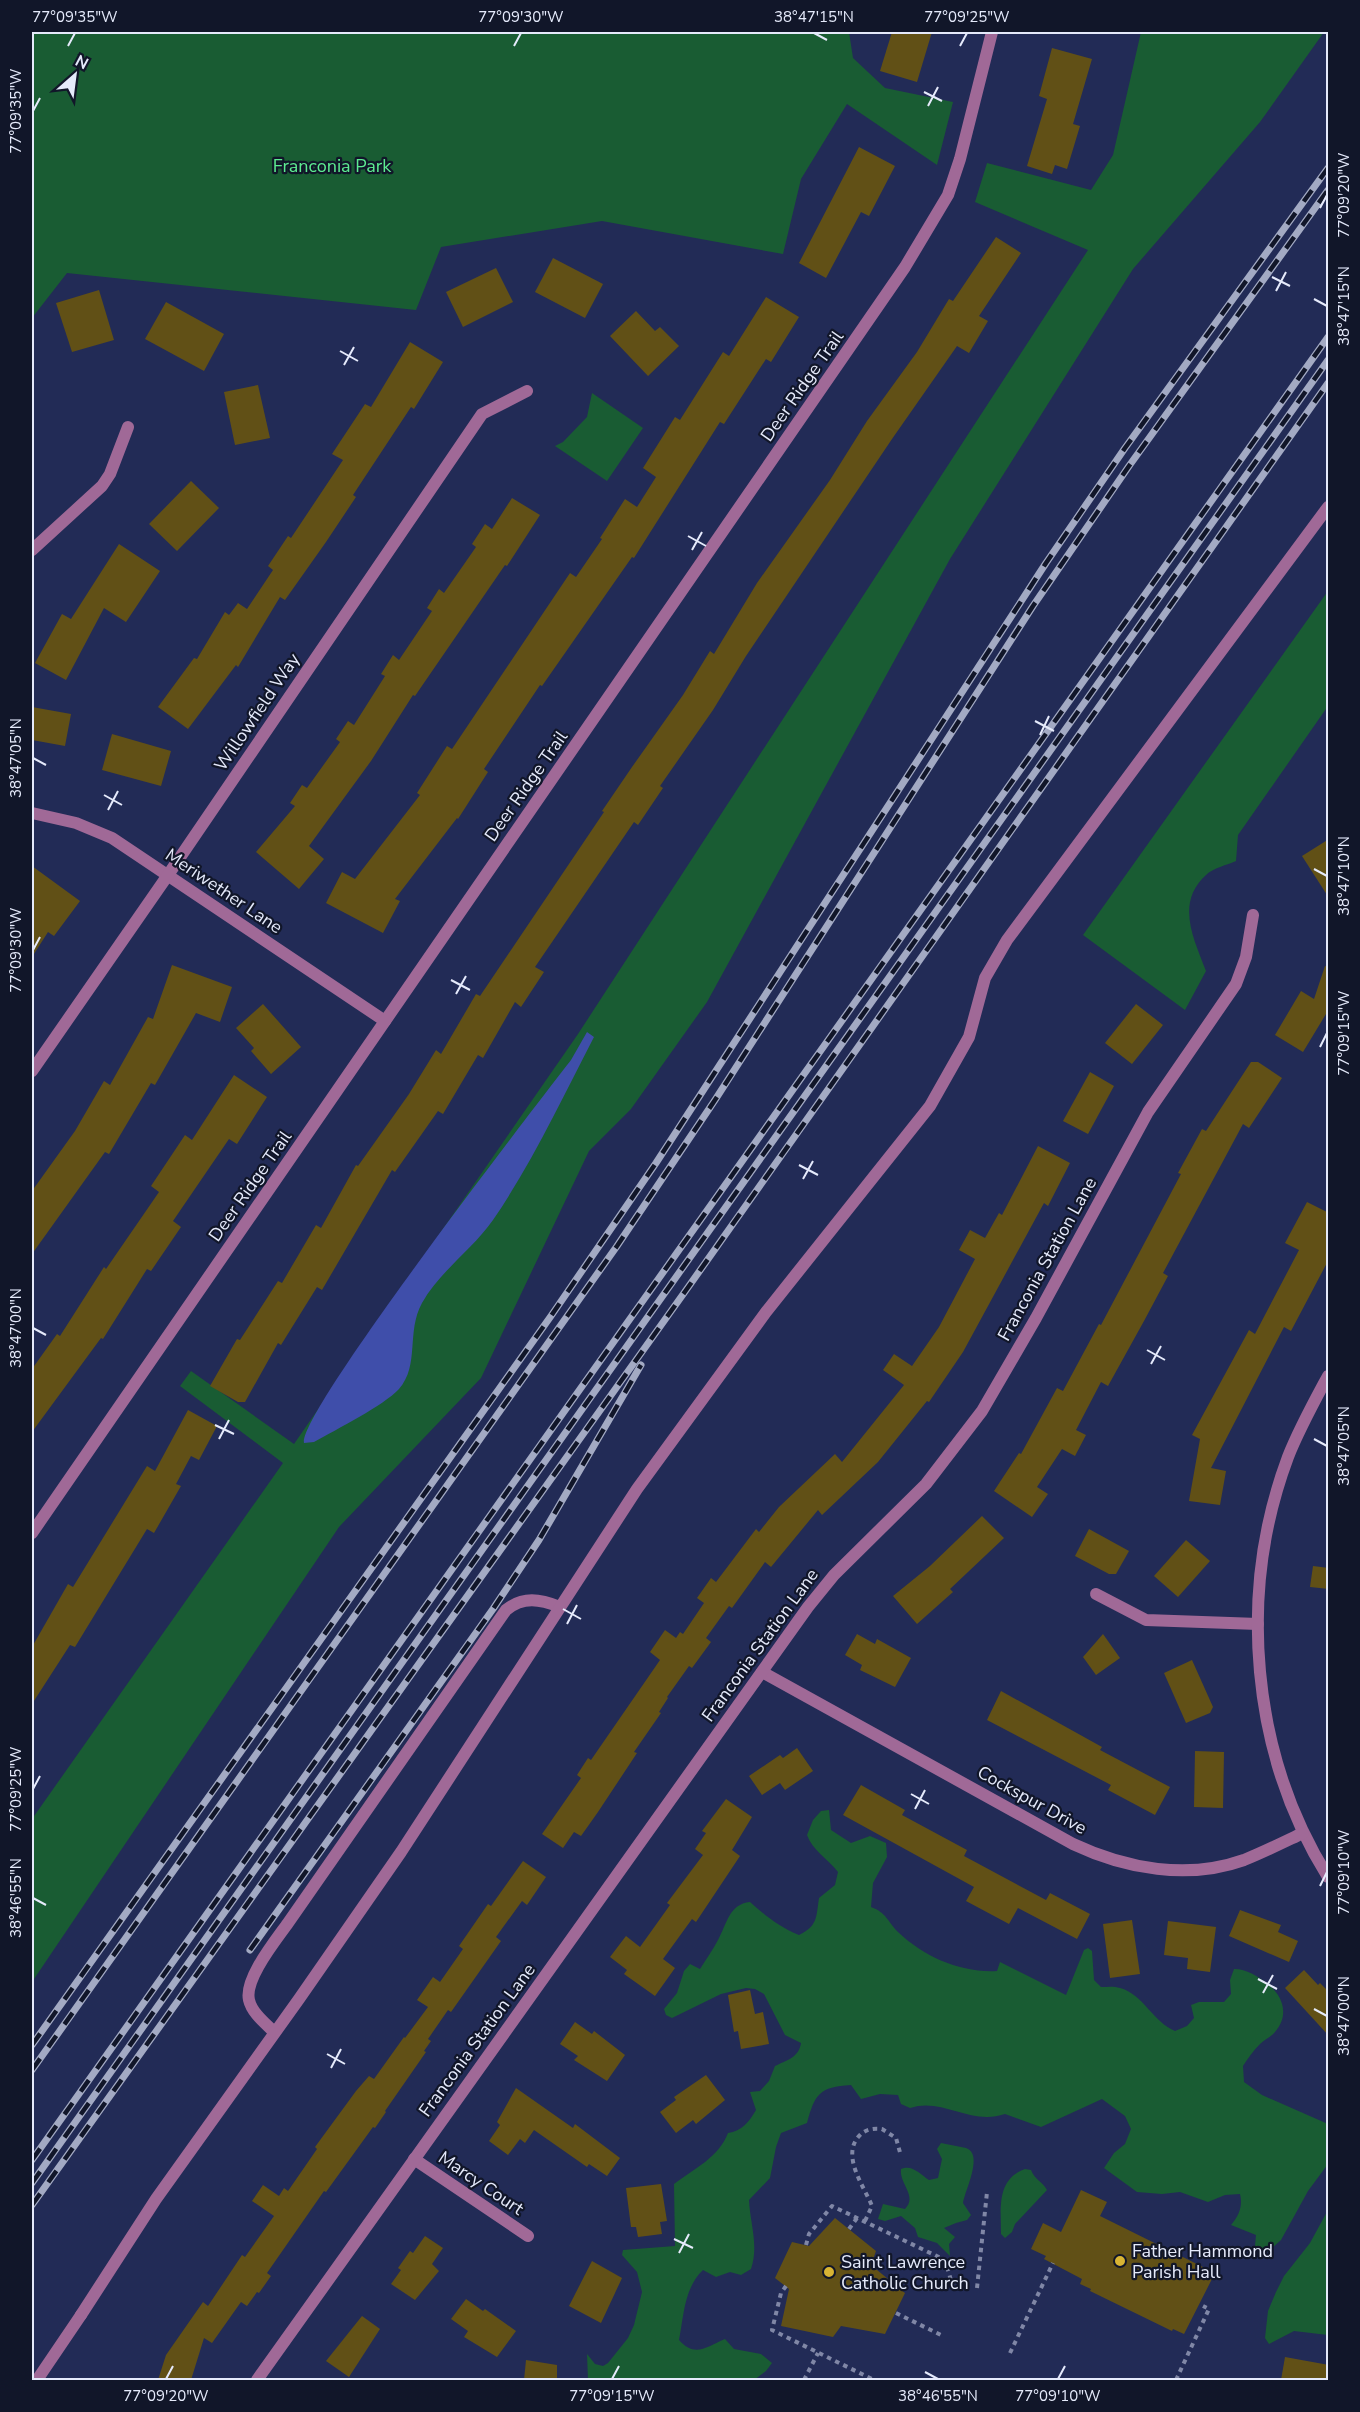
<svg xmlns="http://www.w3.org/2000/svg" width="1360" height="2412" viewBox="0 0 1360 2412" font-family="'Nunito Sans',sans-serif">
	<rect width="100%" height="100%" fill="#222b56"/>
	<!-- green -->
	<g fill="#195c33">
		<path d="M32 32H849L853 58 885 88 953 102 937 165 847 104 801 179 783 254 602 221 441 247 416 310 67 273 32 318Z"/>
		<path d="M1141 32H1324L1260 122 1133 269 950 559 707 1002 631 1109 589 1151 481 1378 339 1527 32 1982V1819L283 1463 180 1386 191 1371 294 1444 578 1034 1088 250 975 202 987 163 1091 190 1113 155Z"/>
		<path d="M592 393 643 428 607 481 555 446 563 442 587 417Z"/>
		<path d="M1328 591V706L1238 835 1236 861C1227 865 1213 868 1206 875 1175 903 1194 939 1206 971L1185 1010 1083 935Z"/>
		<path d="M829 1810 831 1830 851 1843 870 1836 886 1843 887 1857 873 1883 871 1907C887 1913 887 1921 898 1932 924 1957 961 1973 997 1971L1000 1962 1066 1995 1084 1950 1088 1948 1092 1951 1094 1980 1101 1987C1107 1987 1114 1986 1120 1988 1143 1994 1153 2022 1175 2031L1187 2026 1194 2018 1191 2005 1199 2002H1224L1231 1994 1230 1980 1234 1969C1247 1969 1257 1976 1268 1984 1284 1997 1289 2016 1275 2032 1271 2037 1265 2039 1260 2044 1253 2051 1248 2058 1243 2066L1244 2082 1262 2095 1328 2124V2164L1308 2191 1281 2240 1269 2251 1261 2254 1255 2246 1256 2235 1231 2225C1239 2216 1243 2206 1240 2194L1225 2195 1208 2202 1180 2192 1162 2194 1137 2192 1104 2168 1114 2153 1125 2144 1131 2129 1125 2116 1102 2099 1041 2127 1005 2114C970 2126 943 2097 910 2108L901 2104 898 2095 880 2094 861 2099 851 2085C819 2087 815 2094 807 2123L781 2133 776 2147 770 2178 749 2200C750 2223 759 2246 751 2269L741 2275 730 2272 716 2277 703 2270C684 2288 684 2315 679 2340 695 2358 706 2347 725 2339L734 2349 761 2354 772 2363 766 2371 754 2380H588L587 2354 595 2364 603 2366 608 2363 628 2338 634 2325 642 2292 637 2272 622 2255 623 2250 675 2246 674 2184C694 2169 719 2157 728 2133 742 2131 749 2122 756 2110L750 2092 760 2091 769 2081 775 2066C788 2060 799 2057 801 2043L785 2035 764 1994 755 1989 746 1988 721 1994 672 2018 666 2015 664 2009 677 1993 684 1971 690 1964 700 1969C706 1959 713 1950 718 1940 727 1924 729 1904 750 1902 766 1916 779 1927 799 1935 818 1926 816 1917 819 1898L835 1885 838 1872C828 1859 812 1850 807 1835L813 1820 821 1811Z"/>
		<path d="M941 2143C949 2145 958 2146 966 2148 984 2154 965 2190 963 2203L971 2215 967 2220 956 2223 944 2228 955 2237 949 2244 950 2256 937 2243 918 2237 915 2228 901 2216 885 2221 878 2219 883 2204 905 2209C918 2196 899 2184 901 2169 912 2164 920 2174 929 2180L938 2178 942 2159 937 2149Z"/>
		<path d="M1025 2169 1031 2170C1034 2179 1043 2182 1047 2190L1015 2224 1012 2232 1005 2238 1001 2234C1001 2209 996 2179 1025 2169Z"/>
		<path d="M1328 2210V2335L1294 2331 1269 2344 1265 2338 1268 2311 1276 2292 1284 2276 1310 2243Z"/>
	</g>
	<!-- water -->
	<path fill="#3f4eaa" d="M587 1032 594 1037C562 1099 532 1163 493 1220 472 1250 440 1271 422 1303 406 1332 420 1365 399 1389 383 1406 337 1429 314 1442L304 1443C298 1413 537 1104 571 1060Z"/>
	<!-- building -->
	<g fill="#615016">
		<path d="M892 32H932L917 82 880 71Z"/>
		<path d="M1052 48 1092 59 1073 124 1080 126 1067 169 1055 165 1052 174 1027 166 1047 99 1039 96Z"/>
		<path d="M859 147 895 166 869 216 861 212 826 278 799 263Z"/>
		<path d="M996 237 1021 253 979 316 988 321 969 353 957 346 892 439 746 656 713 710 660 786 663 788 638 825 634 822 535 967 544 972 521 1007 515 1002 483 1058 478 1055 443 1114 438 1111 395 1172 392 1170 322 1290 317 1287 281 1345 278 1343 245 1402H238L210 1386 237 1339 240 1340 278 1281 282 1283 316 1225 321 1228 356 1165 358 1166 409 1094 436 1050 441 1054 476 994 480 996 604 812 602 811 632 767 683 695 710 651 714 654 757 583 830 480 867 421 917 352 949 299 953 301Z"/>
		<path d="M553 258 603 284 585 318 535 292Z"/>
		<path d="M496 268 513 302 463 327 446 292Z"/>
		<path d="M99 290 114 340 72 352 56 303Z"/>
		<path d="M766 297 799 317 771 362 766 359 724 424 720 422 634 558 632 557 542 686 540 685 484 769 488 772 458 819 457 818 395 899 400 901 383 933 326 903 342 872 355 879 420 795 417 793 447 746 452 749 570 573 576 577 602 539 600 538 625 499 637 507 656 477 643 468 675 417 680 420 723 352 729 356Z"/>
		<path d="M166 302 224 334 204 371 145 339Z"/>
		<path d="M636 311 655 331 660 327 679 346 648 376 610 336Z"/>
		<path d="M410 342 443 362 414 409 411 407 353 495 356 497 326 542 285 600 280 597 238 667 236 665 188 729 158 707 194 658 197 659 225 612 229 615 238 603 247 609 273 570 268 566 288 536 291 538 343 460 332 454 365 404 371 407Z"/>
		<path d="M258 385 270 438 235 445 224 392Z"/>
		<path d="M191 481 219 508 177 551 149 524Z"/>
		<path d="M512 498 540 515 507 566 505 565 415 696 413 695 371 761 309 846 324 859 299 889 256 852 295 806 290 803 302 785 307 788 340 742 336 739 348 721 354 725 385 676 381 674 393 655 399 660 432 611 427 608 439 589 444 593 476 547 472 544 485 524 492 529Z"/>
		<path d="M119 544 160 571 126 622 104 608 66 680 35 663 62 614 71 619Z"/>
		<path d="M32 707 71 714 65 746 32 740Z"/>
		<path d="M112 734 171 751 161 786 102 770Z"/>
		<path d="M1329 839V898L1302 856Z"/>
		<path d="M32 866 80 901 54 936 48 932 32 957Z"/>
		<path d="M172 965 232 987 220 1022 196 1013 155 1085 151 1083 109 1154 105 1152 32 1254V1191L75 1131 104 1081 110 1085 148 1017 153 1019Z"/>
		<path d="M1325 966 1328 967 1329 1009 1303 1052 1275 1035 1301 991 1314 999Z"/>
		<path d="M263 1004 301 1047 271 1074 251 1051 254 1048 236 1028Z"/>
		<path d="M1136 1004 1163 1025 1132 1064 1105 1043Z"/>
		<path d="M1251 1062H1258L1282 1078 1249 1128 1243 1124 1163 1273 1168 1276 1144 1321 1108 1386 1101 1382 1076 1430 1086 1435 1075 1456 1062 1449 1037 1487 1048 1494 1032 1517 994 1491 1019 1453 1021 1454 1057 1388 1063 1391 1099 1324 1101 1325 1181 1174 1178 1173 1202 1129 1206 1131Z"/>
		<path d="M1090 1072 1114 1086 1088 1134 1063 1121Z"/>
		<path d="M234 1075 267 1097 237 1144 229 1139 173 1221 181 1227 151 1271 147 1269 103 1339 101 1338 32 1432V1369L57 1334 60 1336 104 1267 106 1269 159 1192 151 1186 185 1135 192 1140Z"/>
		<path d="M1038 1146 1070 1163 1048 1206 1044 1203 963 1352 929 1402 927 1401 878 1462 822 1515 818 1510 771 1567 765 1562 732 1608 729 1606 706 1638 711 1642 692 1668 689 1666 667 1697 668 1698 659 1712 661 1713 634 1752 637 1753 598 1812 581 1836 574 1832 563 1848 542 1834 581 1778 577 1775 588 1758 591 1760 660 1660 650 1652 665 1630 676 1638 680 1632 683 1634 704 1603 697 1598 711 1578 716 1582 756 1529 759 1532 779 1507 835 1454 842 1462 904 1385 883 1370 894 1354 912 1366 939 1327 975 1259 959 1250 970 1230 985 1238 999 1213 1002 1215Z"/>
		<path d="M1307 1202 1329 1213V1259L1291 1331 1284 1327 1211 1468 1226 1471 1220 1505 1189 1501 1200 1439 1192 1435 1249 1330 1255 1334 1299 1250 1285 1243Z"/>
		<path d="M188 1410 217 1426 199 1460 191 1456 176 1484 181 1486 154 1533 147 1529 75 1647 70 1645 32 1704V1647L68 1584 73 1587 147 1466 155 1471Z"/>
		<path d="M982 1516 1004 1538 950 1589 953 1592 917 1624 893 1596 930 1566Z"/>
		<path d="M1089 1529 1129 1551 1116 1574H1109L1075 1556Z"/>
		<path d="M1186 1540 1210 1561 1178 1597 1154 1576Z"/>
		<path d="M1313 1566 1329 1568V1589L1310 1587Z"/>
		<path d="M857 1634 875 1644 877 1639 911 1658 895 1687 860 1670 862 1665 845 1655Z"/>
		<path d="M1103 1634 1120 1658 1096 1675 1083 1657Z"/>
		<path d="M1192 1660 1213 1707 1210 1713 1186 1723 1164 1673Z"/>
		<path d="M1001 1691 1102 1747 1100 1750 1170 1787 1155 1815 1108 1790 1111 1785 987 1720Z"/>
		<path d="M797 1748 813 1771 785 1790 780 1783 762 1795 749 1776 780 1755 783 1758Z"/>
		<path d="M1195 1751 1224 1752 1223 1808 1194 1807Z"/>
		<path d="M861 1785 905 1810 902 1815 967 1850 964 1856 1046 1900 1050 1893 1090 1914 1077 1939 1018 1908 1009 1924 966 1901 974 1887 843 1815Z"/>
		<path d="M726 1799 752 1817 732 1850 740 1856 696 1922 692 1919 663 1959 675 1968 655 1996 624 1974 627 1970 610 1957 626 1936 640 1947 670 1905 667 1903 703 1855 695 1849 706 1833 702 1831Z"/>
		<path d="M523 1861 546 1877 527 1905 522 1901 496 1937 501 1941 451 2012 448 2010 428 2039 431 2041 424 2051 426 2052 385 2111 386 2112 375 2128 373 2127 326 2192 324 2191 267 2273 271 2276 259 2293 257 2292 247 2306 241 2302 212 2343 204 2338 191 2380H158L166 2355 203 2302 208 2306 242 2255 245 2257 274 2216 252 2201 263 2185 279 2196 284 2188 288 2191 317 2149 315 2147 356 2091 369 2076 374 2079 404 2037 405 2038 428 2007 417 2000 433 1977 440 1982 463 1949 459 1946 488 1904 491 1906Z"/>
		<path d="M1240 1910 1281 1925 1278 1932 1298 1941 1289 1962 1229 1936Z"/>
		<path d="M1132 1920 1140 1974 1110 1978 1103 1924Z"/>
		<path d="M1168 1921 1216 1927 1210 1972 1187 1969 1188 1958 1164 1955Z"/>
		<path d="M1304 1970 1318 1985 1320 1983 1329 1992V2036L1285 1988Z"/>
		<path d="M750 1990 755 2014 763 2012 769 2044 741 2049 738 2031 734 2032 728 1995Z"/>
		<path d="M575 2022 592 2034 594 2031 625 2055 607 2081 574 2060 578 2056 560 2044Z"/>
		<path d="M706 2075 725 2100 696 2124 693 2120 676 2133 660 2112 676 2100 674 2097Z"/>
		<path d="M516 2088 573 2128 575 2124 620 2158 607 2176 589 2164 587 2167 534 2130 525 2143 520 2139 508 2155 489 2141 500 2125 497 2122Z"/>
		<path d="M661 2184 667 2221 660 2222 662 2234 638 2237 636 2227H631L626 2188Z"/>
		<path d="M1081 2190 1107 2202 1100 2216 1203 2267 1202 2269 1214 2275 1184 2334 1173 2329 1172 2331 1090 2291 1091 2289 1080 2284 1082 2279 1044 2259 1046 2256 1031 2249 1043 2223 1061 2232Z"/>
		<path d="M835 2218 876 2251 871 2265 905 2293 885 2334 841 2326 833 2337 781 2326 789 2289 775 2278 792 2242 809 2246Z"/>
		<path d="M425 2236 443 2248 432 2264 439 2271 415 2300 391 2284 401 2270 398 2268 410 2251 413 2253Z"/>
		<path d="M592 2261 622 2278 601 2323 569 2306Z"/>
		<path d="M466 2299 483 2311 485 2309 516 2331 497 2357 464 2337 468 2331 451 2319Z"/>
		<path d="M362 2316 380 2329 349 2377 326 2361Z"/>
		<path d="M1285 2357 1329 2365V2380H1281Z"/>
		<path d="M526 2360 557 2365V2380H524Z"/>
	</g>
	<g fill="none" stroke-linecap="round" stroke-linejoin="round">
		<!-- path -->
		<g stroke="#8087a6" stroke-width="4" stroke-dasharray="4.5 4.5" stroke-linecap="butt">
			<path d="M865 2221 872 2206C864 2186 840 2155 860 2135 866 2129 874 2128 882 2129L896 2138 901 2156"/>
			<path d="M849 2229 857 2218"/>
			<path d="M806 2245 809 2234 832 2206 945 2260 953 2287"/>
			<path d="M786 2286 781 2293 772 2330 874 2380"/>
			<path d="M977 2288 987 2192"/>
			<path d="M896 2313 943 2336"/>
			<path d="M1010 2353 1053 2263"/>
			<path d="M804 2380 818 2353"/>
			<path d="M1176 2380 1209 2309 1203 2306"/>
		</g>
		<!-- service -->
		<g stroke="#a06997" stroke-width="12">
			<path d="M1096 1594 1146 1620 1258 1624"/>
			<path d="M274 2032C265 2023 252 2013 249 2000 244 1979 276 1940 288 1923L506 1610C523 1596 540 1599 560 1607"/>
			<path d="M81 2315 156 2199 299 1999 401 1852 637 1489 766 1312 930 1106 969 1037 985 978 1007 940 1328 507"/>
		</g>
		<!-- minor -->
		<g stroke="#a06997" stroke-width="12">
			<path d="M32 550 102 486 110 474 128 427"/>
			<path d="M32 813 76 823 112 838 385 1021"/>
			<path d="M32 1071 168 875 482 414 527 391"/>
			<path d="M1328 1376C1314 1402 1299 1429 1288 1457 1237 1593 1251 1754 1328 1877"/>
			<path d="M32 1533 905 267 948 195 960 159 992 32"/>
			<path d="M762 1672 1073 1844C1126 1869 1188 1880 1244 1860 1264 1852 1284 1842 1303 1833"/>
			<path d="M414 2159 528 2236"/>
			<path d="M37 2380 81 2315"/>
			<path d="M257 2380 808 1607 834 1575 926 1484 982 1411 1036 1318 1148 1112 1236 984 1246 957 1253 915"/>
		</g>
		<defs>
			<g id="rail">
				<path d="M250 1950 493 1609 539 1540 641 1365"/>
				<path d="M32 2045 551 1316 656 1163 1046 563 1125 448 1328 168"/>
				<path d="M32 2070 617 1246 715 1100 1033 606 1129 466 1328 190"/>
				<path d="M32 2160 1328 337"/>
				<path d="M32 2183 1328 360"/>
				<path d="M32 2205 684 1293 1328 383"/>
			</g>
		</defs>
		<!-- rail casing -->
		<use href="#rail" stroke="#a3aac3" stroke-width="7"/>
		<!-- rail -->
		<use href="#rail" stroke="#111629" stroke-width="4.5" stroke-dasharray="14" stroke-linecap="butt"/>
	</g>
	<!-- ticks -->
	<path fill="none" stroke="#e5eafb" stroke-width="2" d="M814 33 827 40M68 46 75 33M514 46 521 33M960 46 967 33M924 92 942 101M928 106 938 87M33 111 40 98M1320 208 1327 195M1272 277 1290 286M1276 291 1286 272M1314 299 1327 306M340 351 358 361M344 365 354 347M688 536 706 546M692 550 702 532M1035 721 1054 731M1040 735 1049 716M33 758 46 765M104 795 122 805M108 810 118 791M1314 869 1327 876M33 950 40 937M451 980 470 990M456 994 466 976M1320 1047 1327 1033M799 1165 818 1175M803 1179 813 1161M33 1328 46 1335M1147 1350 1165 1360M1151 1364 1161 1346M215 1425 234 1434M219 1439 229 1420M1314 1439 1327 1446M563 1609 581 1619M567 1624 577 1605M33 1789 40 1776M911 1794 929 1804M915 1809 925 1790M1320 1886 1327 1872M33 1898 46 1905M1258 1979 1277 1989M1263 1993 1273 1975M1314 2009 1327 2016M327 2054 345 2064M331 2068 341 2049M674 2239 693 2248M679 2253 689 2234M925 2372 938 2379M166 2379 173 2366M612 2379 619 2366M1058 2379 1065 2366"/>
	<!-- markers -->
	<g fill="#d8b434" stroke="#111629" stroke-width="2">
		<circle cx="1120" cy="2261" r="6"/>
		<circle cx="829" cy="2272" r="6"/>
	</g>
	<g text-anchor="middle" dominant-baseline="central" stroke-width="4.5" stroke-linejoin="round" paint-order="stroke">
		<!-- park labels -->
		<g font-size="18" fill="#5dec91" stroke="#111629">
			<text x="332" y="166">Franconia Park</text>
		</g>
		<!-- street labels -->
		<g font-size="18" fill="#e5eafb" stroke="#111629">
			<text transform="translate(802 386) rotate(-55)">Deer Ridge Trail</text>
			<text transform="translate(257 712) rotate(-56)">Willowfield Way</text>
			<text transform="translate(526 786) rotate(-55)">Deer Ridge Trail</text>
			<text transform="translate(224 891) rotate(34)">Meriwether Lane</text>
			<text transform="translate(250 1186) rotate(-55)">Deer Ridge Trail</text>
			<text transform="translate(1047 1259) rotate(-61)">Franconia Station Lane</text>
			<text transform="translate(760 1645) rotate(-54)">Franconia Station Lane</text>
			<text transform="translate(1032 1800) rotate(29)">Cockspur Drive</text>
			<text transform="translate(477 2040) rotate(-54)">Franconia Station Lane</text>
			<text transform="translate(481 2183) rotate(34)">Marcy Court</text>
		</g>
		<!-- poi labels -->
		<g font-size="18" fill="#e5eafb" stroke="#111629" text-anchor="start">
			<text x="1132" y="2251">Father Hammond<tspan x="1132" dy="21">Parish Hall</tspan></text>
			<text x="841" y="2262">Saint Lawrence<tspan x="841" dy="21">Catholic Church</tspan></text>
		</g>
	</g>
	<!-- border -->
	<rect width="1360" height="2412" fill="none" stroke="#111629" stroke-width="66"/>
	<!-- north arrow -->
	<g transform="translate(75 75) rotate(28)" stroke="#111629" stroke-width="4.5" paint-order="stroke">
	<path d="M0-4.5L10 22L0 15L-10 22Z" fill="#e5eafb"/>
	<text y="-9" font-size="16" font-weight="bold" text-anchor="middle" fill="#e5eafb">N</text>
	</g>
	<rect x="33" y="33" width="1294" height="2346" fill="none" stroke="#e5eafb" stroke-width="2"/>
	<g font-size="15" text-anchor="middle" fill="#e5eafb">
		<text x="75" y="22">77°09'35"W</text>
		<text x="521" y="22">77°09'30"W</text>
		<text x="814" y="22">38°47'15"N</text>
		<text x="967" y="22">77°09'25"W</text>
		<text transform="translate(16 111) rotate(-90)" y="5">77°09'35"W</text>
		<text transform="translate(1344 195) rotate(-90)" y="5">77°09'20"W</text>
		<text transform="translate(1344 306) rotate(-90)" y="5">38°47'15"N</text>
		<text transform="translate(16 758) rotate(-90)" y="5">38°47'05"N</text>
		<text transform="translate(1344 876) rotate(-90)" y="5">38°47'10"N</text>
		<text transform="translate(16 950) rotate(-90)" y="5">77°09'30"W</text>
		<text transform="translate(1344 1033) rotate(-90)" y="5">77°09'15"W</text>
		<text transform="translate(16 1328) rotate(-90)" y="5">38°47'00"N</text>
		<text transform="translate(1344 1446) rotate(-90)" y="5">38°47'05"N</text>
		<text transform="translate(16 1789) rotate(-90)" y="5">77°09'25"W</text>
		<text transform="translate(1344 1872) rotate(-90)" y="5">77°09'10"W</text>
		<text transform="translate(16 1898) rotate(-90)" y="5">38°46'55"N</text>
		<text transform="translate(1344 2016) rotate(-90)" y="5">38°47'00"N</text>
		<text x="166" y="2401">77°09'20"W</text>
		<text x="612" y="2401">77°09'15"W</text>
		<text x="938" y="2401">38°46'55"N</text>
		<text x="1058" y="2401">77°09'10"W</text>
	</g>
</svg>
